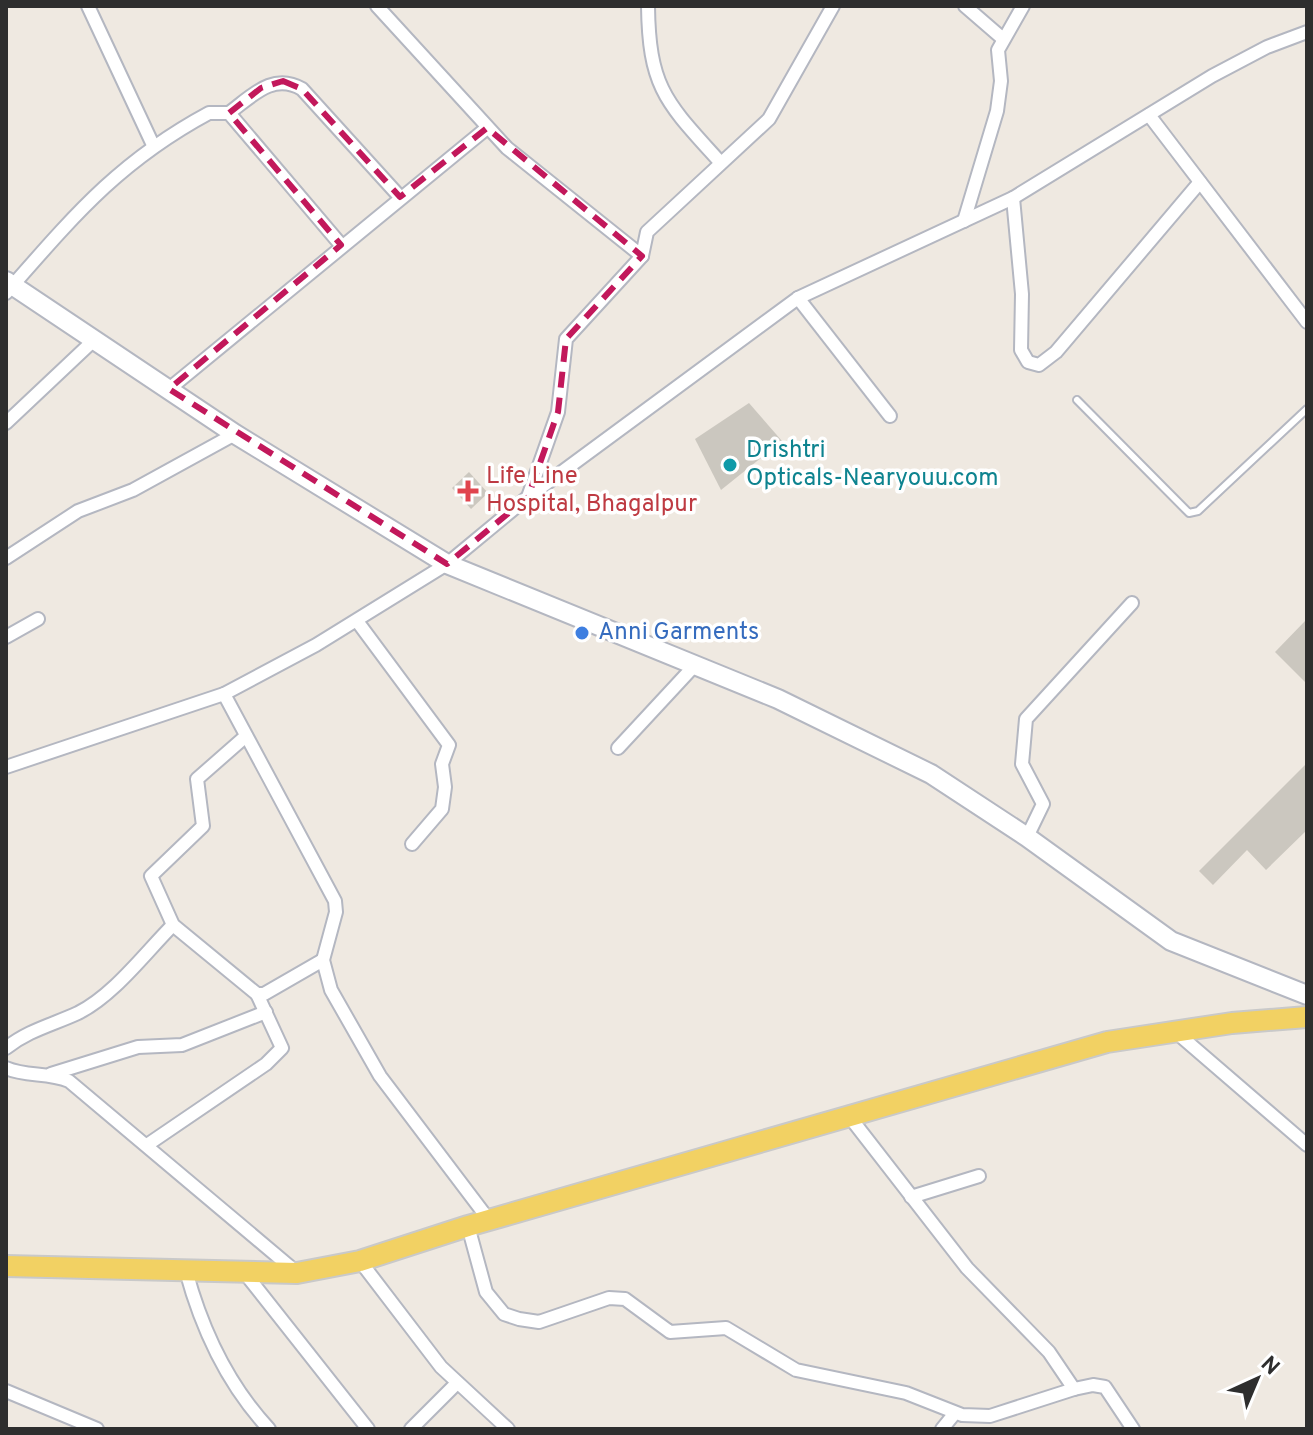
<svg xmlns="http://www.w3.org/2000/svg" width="1313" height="1435" viewBox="0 0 1313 1435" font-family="Overpass,sans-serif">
	<rect width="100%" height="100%" fill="#efe9e1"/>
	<!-- building -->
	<g fill="#cbc7bf">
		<path d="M749 403 782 441 721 490 695 439Z"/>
		<path d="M469 472 488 493 471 509 452 488Z"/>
		<path d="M1307 619V684L1275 652Z"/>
		<path d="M1307 763V830L1266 870 1247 850 1213 885 1199 871Z"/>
	</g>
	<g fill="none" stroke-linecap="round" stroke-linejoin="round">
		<defs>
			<path id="service" d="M1077 400 1189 513 1198 511 1307 409"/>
			<g id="minor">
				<path d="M88 6 153 145"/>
				<path d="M377 6 507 148 642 256"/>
				<path d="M648 6C649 89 667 103 720 162"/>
				<path d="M965 6 1002 38"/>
				<path d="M229 113C252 96 273 72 302 89L400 197"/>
				<path d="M1149 115 1307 322"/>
				<path d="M1013 198 1022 294 1021 350 1028 362 1039 365 1056 352 1200 182"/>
				<path d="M964 221 997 111 1001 81 998 50 1023 6"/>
				<path d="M6 293C73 217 118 162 209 113H229L341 245"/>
				<path d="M798 298 890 416"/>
				<path d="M169 389 487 128"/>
				<path d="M6 423 93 341"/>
				<path d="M528 497 558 412 566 339 642 256 647 232 769 119 833 6"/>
				<path d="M6 558 78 511 133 490 235 434"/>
				<path d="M357 621 449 745 442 764 445 787 442 809 412 844"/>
				<path d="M6 637 38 619"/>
				<path d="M224 694 335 901 336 912 323 960 331 990 380 1076 489 1220"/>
				<path d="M246 736 197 779 203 826 151 876 173 925 257 994H264L323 960"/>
				<path d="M618 748 695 665"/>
				<path d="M6 767 224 694 316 645 447 564 528 497 798 298 1013 198 1212 76 1267 47 1307 32"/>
				<path d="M1027 837 1043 804 1022 764 1026 719 1132 603"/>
				<path d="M1177 1033 1307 1145"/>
				<path d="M6 1048C29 1030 52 1025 78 1013 114 995 145 953 173 925"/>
				<path d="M6 1068C26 1077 48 1072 69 1081L295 1271"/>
				<path d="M51 1074 138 1047 182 1045 266 1012"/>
				<path d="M849 1116 967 1268 1049 1352 1074 1389"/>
				<path d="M147 1145 266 1064 282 1048 257 994"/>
				<path d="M911 1197 979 1176"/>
				<path d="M468 1226 486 1292 504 1314 519 1319 539 1322 609 1298 625 1299 670 1332 726 1328 796 1370 906 1393 962 1415 990 1416 1074 1389 1093 1385 1105 1387 1133 1429"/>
				<path d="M360 1261 441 1367 508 1429"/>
				<path d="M186 1271C202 1330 227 1384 269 1429"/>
				<path d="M244 1272 368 1429"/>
				<path d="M6 1391 97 1429"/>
				<path d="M411 1429 457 1383"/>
				<path d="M942 1429 955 1413"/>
			</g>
			<path id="secondary" d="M6 281 235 434 447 564 778 699 931 774 1027 837 1171 941 1307 995"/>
			<path id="primary" d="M6 1266 297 1273 360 1261 468 1226 1107 1042 1232 1023 1307 1017"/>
		</defs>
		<!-- service casing -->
		<use href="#service" stroke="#b4b7c1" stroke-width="10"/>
		<!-- minor casing -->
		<use href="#minor" stroke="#b4b7c1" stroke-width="16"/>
		<!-- secondary casing -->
		<use href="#secondary" stroke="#b4b7c1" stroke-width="22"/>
		<!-- primary casing -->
		<use href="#primary" stroke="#c9c9c9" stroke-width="24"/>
		<!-- service -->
		<use href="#service" stroke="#fff" stroke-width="6"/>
		<!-- minor -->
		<use href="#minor" stroke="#fff" stroke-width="12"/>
		<!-- secondary -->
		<use href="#secondary" stroke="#fff" stroke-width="18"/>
		<!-- primary -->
		<use href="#primary" stroke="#f2d163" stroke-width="20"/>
	</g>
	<!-- marked area -->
	<path fill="none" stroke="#c2185b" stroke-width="6" stroke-dasharray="16 10" stroke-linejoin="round" d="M283 81 302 89 400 197 487 128 642 256 566 339 558 412 528 497 447 564 169 389 341 245 229 113 261 88Z"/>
	<!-- markers -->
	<circle fill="#0f9aa8" stroke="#fff" stroke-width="3" cx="730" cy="465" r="8"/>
	<path fill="#e0444e" stroke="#fff" stroke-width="3" d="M464 479h8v8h8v8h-8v8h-8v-8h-8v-8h8z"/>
	<circle fill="#3f7fe0" stroke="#fff" stroke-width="3" cx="582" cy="633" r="8"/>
	<g text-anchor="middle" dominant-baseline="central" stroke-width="7" stroke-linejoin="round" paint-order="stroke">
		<!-- culture labels -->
		<g font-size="24" fill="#0d838f" stroke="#fff" text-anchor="start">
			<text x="746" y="451">Drishtri<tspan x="746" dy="28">Opticals-Nearyouu.com</tspan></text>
		</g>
		<!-- health labels -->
		<g font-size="24" fill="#be3a42" stroke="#fff" text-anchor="start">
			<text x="486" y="477">Life Line<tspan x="486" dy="28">Hospital, Bhagalpur</tspan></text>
		</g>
		<!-- shop labels -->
		<g font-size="24" fill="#366cbe" stroke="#fff" text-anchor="start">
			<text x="598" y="633">Anni Garments</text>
		</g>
	</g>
	<!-- border -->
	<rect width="1313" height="1435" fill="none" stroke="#2e2e2e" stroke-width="16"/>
	<!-- north arrow -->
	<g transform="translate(1257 1379) rotate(44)" stroke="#ffffff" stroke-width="6" paint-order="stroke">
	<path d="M0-6L14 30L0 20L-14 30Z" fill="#2e2e2e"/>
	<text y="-12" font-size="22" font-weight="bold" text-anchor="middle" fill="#2e2e2e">N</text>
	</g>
</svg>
